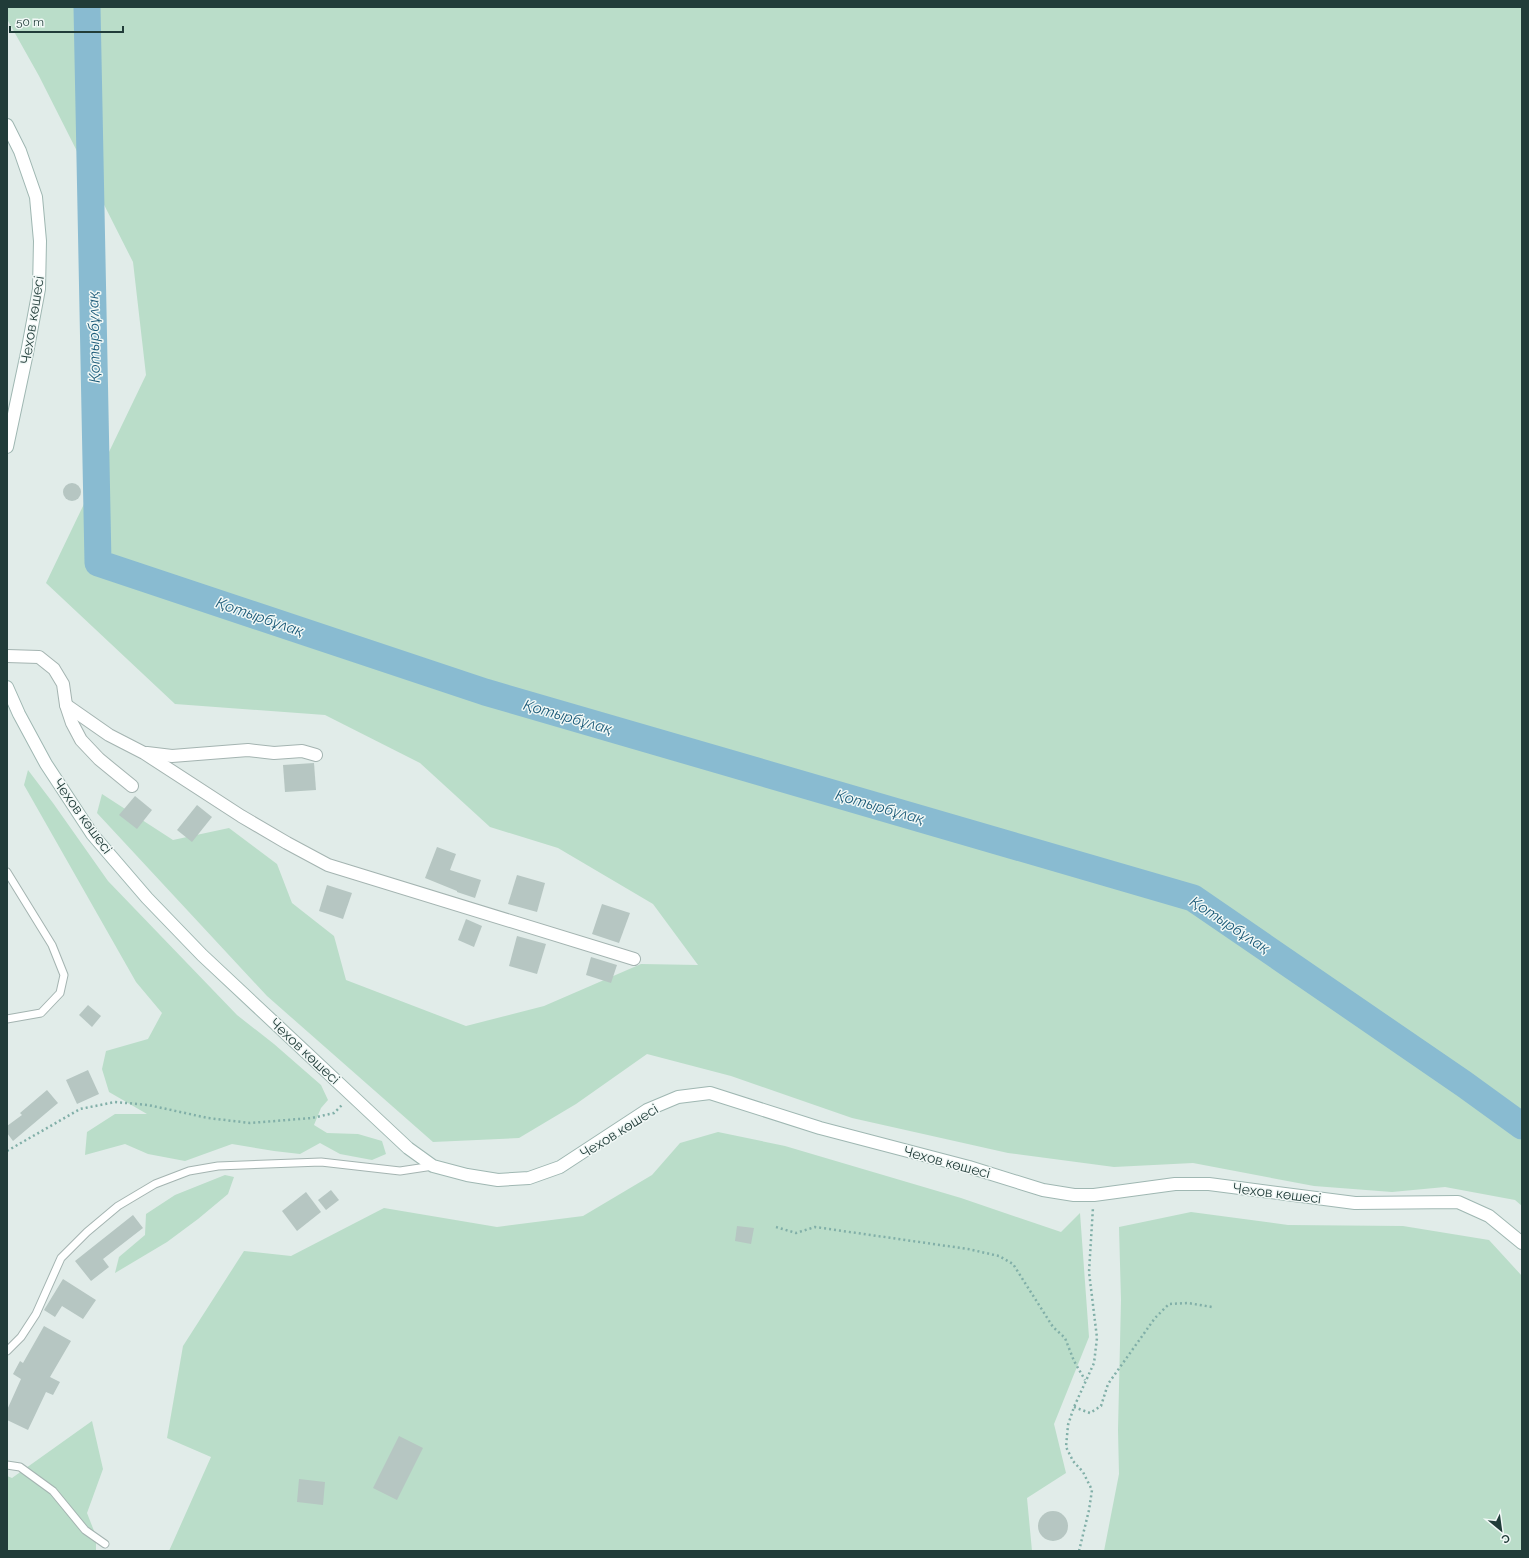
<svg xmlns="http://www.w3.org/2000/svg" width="1529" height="1558" viewBox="0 0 1529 1558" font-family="Raleway,sans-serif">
	<rect width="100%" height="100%" fill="#e1ece9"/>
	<!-- green -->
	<g fill="#baddc9">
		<path d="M7 7H1522V1206L1515 1200 1445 1187 1392 1192 1314 1186 1193 1163 1114 1167 1008 1153 852 1118 731 1076 647 1054 576 1104 519 1138 433 1142 267 996 97 813 102 794 173 840 229 828 277 864 292 903 334 936 346 980 466 1026 544 1006 641 964 698 965 653 904 558 848 490 827 420 763 325 715 175 704 46 583 146 375 133 262 39 76 7 19Z"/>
		<path d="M28 770 53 803 108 881 237 1015 274 1044 321 1085 328 1100 321 1108 314 1125 327 1133 358 1134 382 1141 386 1154 372 1160 340 1154 320 1143 300 1154 274 1151 232 1144 185 1161 148 1154 125 1144 85 1155 87 1132 115 1114H147L109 1092 102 1069 106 1051 148 1039 162 1013 136 982 24 785Z"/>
		<path d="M718 1132 785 1146 961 1198 1061 1232 1080 1213 1089 1337 1054 1424 1066 1473 1027 1498 1032 1551H169L211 1457 167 1438 183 1346 244 1251 291 1256 384 1208 497 1227 583 1216 652 1175 680 1143Z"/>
		<path d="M225 1175 234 1177 228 1194 198 1219 167 1242 115 1273 119 1257 145 1235 146 1214 175 1195Z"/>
		<path d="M1191 1212 1288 1225 1403 1226 1489 1240 1522 1276V1551H1104L1119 1474 1118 1430 1121 1300 1119 1227Z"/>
		<path d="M92 1421 103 1469 87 1513 96 1536V1551H7V1476L12 1478Z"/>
	</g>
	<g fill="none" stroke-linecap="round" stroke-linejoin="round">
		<!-- river -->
		<path stroke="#89bbd1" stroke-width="27" d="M87 7 98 563 485 692 1193 898 1464 1084 1522 1126"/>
	</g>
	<!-- building -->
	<g fill="#b6c6c2">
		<circle cx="72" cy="492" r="9"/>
		<path d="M314 763 316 790 285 792 283 765Z"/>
		<path d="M135 796 152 810 137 829 119 815Z"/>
		<path d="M197 805 212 817 192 842 177 830Z"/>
		<path d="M437 847 456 854 450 870 481 880 475 898 457 892V891L425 878Z"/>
		<path d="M517 875 545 883 537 912 508 904Z"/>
		<path d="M327 885 352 893 343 919 319 911Z"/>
		<path d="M602 904 630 913 619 943 592 934Z"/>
		<path d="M466 919 482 926 474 947 458 940Z"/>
		<path d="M517 936 546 944 537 974 509 966Z"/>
		<path d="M591 957 617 965 611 983 586 975Z"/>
		<path d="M88 1005 101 1016 92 1027 79 1015Z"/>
		<path d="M88 1070 99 1094 77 1104 66 1080Z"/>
		<path d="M47 1090 58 1103 13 1141 7 1133V1126L22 1115 20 1113Z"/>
		<path d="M331 1190 339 1200 326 1210 318 1200Z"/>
		<path d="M306 1192 321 1212 297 1231 282 1211Z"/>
		<path d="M133 1215 143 1228 103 1259 109 1267 91 1281 75 1261Z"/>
		<path d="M737 1226 754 1228 751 1244 735 1241Z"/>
		<path d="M63 1279 96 1300 83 1319 62 1306 55 1317 44 1310Z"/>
		<path d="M44 1326 71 1341 50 1377 60 1382 53 1395 46 1392 28 1430 7 1420V1410L21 1379 13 1374 20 1361 23 1363Z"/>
		<path d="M399 1436 423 1448 397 1500 373 1488Z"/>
		<path d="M299 1479 325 1482 323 1505 297 1502Z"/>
		<circle cx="1053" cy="1526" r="15"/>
	</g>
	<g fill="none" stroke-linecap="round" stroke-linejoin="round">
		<defs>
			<g id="lane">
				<path d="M7 872 52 945 64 975 60 993 41 1013 7 1019"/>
				<path d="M7 1351 21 1337 36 1314 61 1258 87 1232 118 1206 155 1184 189 1171 218 1166 321 1162 400 1171 433 1166"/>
				<path d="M7 1465 20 1467 53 1491 85 1530 105 1544"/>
			</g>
			<g id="street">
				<path d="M7 656 39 657 54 669 63 684 66 705 72 723 81 740 99 759 132 786"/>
				<path d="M66 705 109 735 144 753 241 816 287 843 328 865 634 959"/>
				<path d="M147 753 172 756 248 750 274 753 302 751 316 755"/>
			</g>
			<g id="secondary">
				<path d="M7 125 20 151 36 197 40 241 39 289 27 353 7 447"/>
				<path d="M7 687 19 714 46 764 92 834 147 898 202 955 408 1148 433 1166 467 1175 498 1180 529 1178 560 1167 647 1110 678 1097 710 1093 820 1128 969 1167 1043 1190 1074 1195H1094L1175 1184H1209L1355 1203 1458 1202 1489 1216 1522 1243"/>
			</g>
		</defs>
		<!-- lane casing -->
		<use href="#lane" stroke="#a4b4b1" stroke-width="9"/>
		<!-- street casing -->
		<use href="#street" stroke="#a4b4b1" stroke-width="14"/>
		<!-- secondary casing -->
		<use href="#secondary" stroke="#9fb7b2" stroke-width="14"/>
		<!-- path -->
		<g stroke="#81afa8" stroke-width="2.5" stroke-dasharray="2 3" stroke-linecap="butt">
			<path d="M7 1151 80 1109 115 1102 148 1105 208 1118 250 1123 312 1118 334 1113 343 1104"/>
			<path d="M776 1227 796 1233 815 1227 968 1249 999 1256 1013 1264 1053 1327 1065 1338 1074 1361 1085 1380"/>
			<path d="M1074 1407 1090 1413 1101 1406 1108 1384 1155 1318 1169 1304 1188 1303 1212 1307"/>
			<path d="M1079 1551 1089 1510 1092 1490 1083 1472 1073 1461 1066 1447 1068 1425 1074 1407 1094 1363 1097 1338 1089 1272 1093 1207"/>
		</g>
		<!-- lane -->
		<use href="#lane" stroke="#fff" stroke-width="7"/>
		<!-- street -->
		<use href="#street" stroke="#fff" stroke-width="12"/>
		<!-- secondary -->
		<use href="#secondary" stroke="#fff" stroke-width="12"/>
	</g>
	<g text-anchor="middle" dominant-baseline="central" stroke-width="3" stroke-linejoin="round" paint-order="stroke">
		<!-- street labels -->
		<g font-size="14" fill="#213c39" stroke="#f1f8f6">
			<text transform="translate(32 320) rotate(-81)">Чехов көшесі</text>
			<text transform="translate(83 816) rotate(54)">Чехов көшесі</text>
			<text transform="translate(305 1051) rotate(43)">Чехов көшесі</text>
			<text transform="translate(619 1131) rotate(-32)">Чехов көшесі</text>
			<text transform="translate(947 1162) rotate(15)">Чехов көшесі</text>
			<text transform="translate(1277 1193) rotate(7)">Чехов көшесі</text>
		</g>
		<!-- water labels -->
		<g font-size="15" font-style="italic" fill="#1b5a78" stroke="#f1f8f6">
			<text transform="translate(94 337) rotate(-91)">Қотырбұлақ</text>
			<text transform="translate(260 617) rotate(19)">Қотырбұлақ</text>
			<text transform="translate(568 717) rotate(16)">Қотырбұлақ</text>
			<text transform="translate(880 807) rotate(16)">Қотырбұлақ</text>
			<text transform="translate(1230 925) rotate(33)">Қотырбұлақ</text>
		</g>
	</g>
	<!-- border -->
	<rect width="1529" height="1558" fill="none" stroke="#213c39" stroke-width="16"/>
	<!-- north arrow -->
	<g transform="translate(1501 1530) rotate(151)" stroke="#f1f8f6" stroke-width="3" paint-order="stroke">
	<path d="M0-3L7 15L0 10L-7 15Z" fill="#213c39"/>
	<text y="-6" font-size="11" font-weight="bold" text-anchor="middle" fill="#213c39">С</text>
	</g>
	<!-- scale -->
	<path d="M10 26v6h113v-6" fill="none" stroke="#213c39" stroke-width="2"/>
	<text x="16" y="26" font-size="12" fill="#213c39" stroke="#f1f8f6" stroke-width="3" paint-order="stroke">50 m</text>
</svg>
